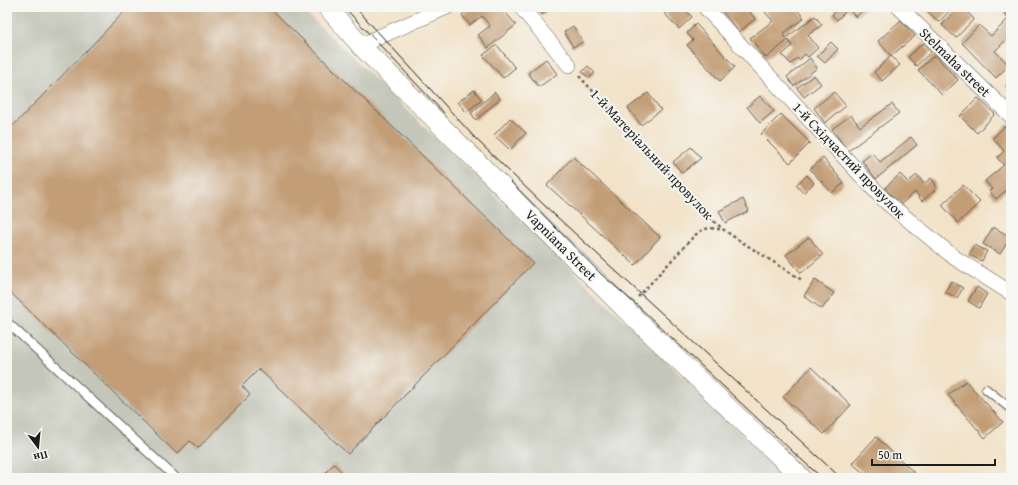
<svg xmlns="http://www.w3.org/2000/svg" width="1018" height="485" viewBox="0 0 1018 485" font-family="'Gentium Book Plus',serif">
	<rect width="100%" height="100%" fill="#f6f6f2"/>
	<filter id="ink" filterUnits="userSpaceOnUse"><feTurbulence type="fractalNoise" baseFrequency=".025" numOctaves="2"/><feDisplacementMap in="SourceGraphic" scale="8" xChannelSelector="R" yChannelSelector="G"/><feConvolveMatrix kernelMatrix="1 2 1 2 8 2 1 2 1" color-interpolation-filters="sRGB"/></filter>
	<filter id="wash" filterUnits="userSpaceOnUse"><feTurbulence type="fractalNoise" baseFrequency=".012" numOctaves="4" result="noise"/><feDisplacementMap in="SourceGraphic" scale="16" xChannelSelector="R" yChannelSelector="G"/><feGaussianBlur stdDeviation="0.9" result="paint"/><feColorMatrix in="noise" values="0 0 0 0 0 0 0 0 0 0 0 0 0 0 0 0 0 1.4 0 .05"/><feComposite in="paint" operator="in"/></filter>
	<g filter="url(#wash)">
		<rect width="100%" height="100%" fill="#f2e2c8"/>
		<!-- industrial -->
		<path fill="#c4c6b9" d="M7 7H300L788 478H7Z"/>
		<g id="blocks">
			<!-- building -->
			<g fill="#c29d76">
				<path d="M129 7H269L533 263 348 454 259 369 242 386 250 395 198 448 190 441 177 454 7 289V132Z"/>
				<path d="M472 7H501L516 25 488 48 478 35 490 26 482 16 470 25 462 15Z"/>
				<path d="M535 7H551L542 15Z"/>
				<path d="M670 7H683L692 17 679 29 664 13Z"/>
				<path d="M719 7H748L747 8 755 19 739 32Z"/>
				<path d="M771 7H795L804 18 783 34 786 38 815 16 822 25 808 35 818 48 808 57 805 54 799 60 797 58 791 64 782 55 792 46 788 40 766 58 750 38 773 21 765 12Z"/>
				<path d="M839 7H866L856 17 848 9 837 20 832 15Z"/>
				<path d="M923 7H953L939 22Z"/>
				<path d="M960 7H962L974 19 956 38 942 25Z"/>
				<path d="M1009 8H1011V39L1009 37 995 51 1009 65 996 78 962 43 979 25 991 36 1009 18 1004 13Z"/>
				<path d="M901 20 915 36 891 56 878 41Z"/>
				<path d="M696 24 735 67 720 81 687 45 693 40 687 33Z"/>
				<path d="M573 26 583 42 573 47 564 32Z"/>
				<path d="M831 42 838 49 825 63 817 56Z"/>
				<path d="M923 43 931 52 916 66 908 57Z"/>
				<path d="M497 45 515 68 503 78 483 55Z"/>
				<path d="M935 55 958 80 942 95 918 70Z"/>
				<path d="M891 56 900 65 882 81 874 72Z"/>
				<path d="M810 58 817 68 794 86 787 77Z"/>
				<path d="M546 59 557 74 539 87 528 73Z"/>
				<path d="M588 66 595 73 589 78 582 72Z"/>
				<path d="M814 75 821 84 804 97 797 88Z"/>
				<path d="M1011 81V92L1006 86Z"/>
				<path d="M474 90 482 100 466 112 458 102Z"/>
				<path d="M495 92 500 99 476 120 471 113Z"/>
				<path d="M834 92 846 106 825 123 814 108Z"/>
				<path d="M648 93 661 110 641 125 628 108Z"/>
				<path d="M760 96 774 111 760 123 747 107Z"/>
				<path d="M978 98 995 114 977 133 960 116Z"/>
				<path d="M892 104 899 113 848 151 832 129 851 115 860 127Z"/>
				<path d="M781 114 810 143 790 163 761 134Z"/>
				<path d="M510 118 526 133 510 150 494 135Z"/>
				<path d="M1007 124 1011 128V181L1007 184 1010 187 996 199 989 191 992 189 985 181 1004 165 997 158 1004 151 993 138Z"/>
				<path d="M911 137 917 145 876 179 862 161 872 153 880 162Z"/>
				<path d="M691 147 701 158 682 173 673 162Z"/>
				<path d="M573 157 660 237 635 265 547 185Z"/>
				<path d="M823 158 844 183 832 193 810 169Z"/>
				<path d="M900 174 908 182 917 175 924 184 931 178 935 183 936 189 922 201 915 192 900 205 885 188Z"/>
				<path d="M807 175 814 183 803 193 796 185Z"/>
				<path d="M963 185 980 202 958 223 942 205Z"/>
				<path d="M743 199 749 211 725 223 719 211Z"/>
				<path d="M993 227 1011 237 1000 254 983 244Z"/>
				<path d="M809 237 823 255 801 273 786 255Z"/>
				<path d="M974 245 987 251 982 261 969 255Z"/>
				<path d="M815 280 834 293 822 309 804 296Z"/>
				<path d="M951 281 963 288 957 298 945 292Z"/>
				<path d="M977 287 987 294 979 308 968 301Z"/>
				<path d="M811 367 851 405 824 434 783 397Z"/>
				<path d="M966 381 1003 422 985 438 948 395Z"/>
				<path d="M876 437 920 478H869L852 463Z"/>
				<path d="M334 464 348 478H320Z"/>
			</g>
		</g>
	</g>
	<g filter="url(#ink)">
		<use href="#blocks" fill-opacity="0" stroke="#676158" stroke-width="1"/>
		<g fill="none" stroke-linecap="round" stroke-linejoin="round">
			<defs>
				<g id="service">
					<path d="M7 322 176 478"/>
					<path d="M986 389 1011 409"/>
				</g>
				<g id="minor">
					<path d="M521 7 569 65"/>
					<path d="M705 7 884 200 955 258 1011 293"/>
					<path d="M899 7 1011 116"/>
					<path d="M361 46 381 36 447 7"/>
				</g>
				<path id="tertiary" d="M327 7 361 46 625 309 802 478"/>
			</defs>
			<!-- service casing -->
			<use href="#service" stroke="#676158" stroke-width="10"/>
			<!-- minor casing -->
			<use href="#minor" stroke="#676158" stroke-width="16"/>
			<!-- tertiary casing -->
			<use href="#tertiary" stroke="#676158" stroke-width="20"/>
			<!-- path -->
			<g stroke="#676158" stroke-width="2.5" stroke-dasharray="3 3" stroke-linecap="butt">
				<path d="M579 76 710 218 724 230 737 239 802 280"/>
				<path d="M638 297 694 236C705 227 709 227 723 230"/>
			</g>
			<!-- service -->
			<use href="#service" stroke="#fff" stroke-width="8"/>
			<!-- minor -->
			<use href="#minor" stroke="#fff" stroke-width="15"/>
			<!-- tertiary -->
			<use href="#tertiary" stroke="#fff" stroke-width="19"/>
			<!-- tram -->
			<g stroke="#1c1c1c" stroke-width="1">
				<path d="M344 7 444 113"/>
				<path d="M355 7 477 140 544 205 841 478"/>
				<path d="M511 182 601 274 638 306 793 452 822 478"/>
			</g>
		</g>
	</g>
	<g text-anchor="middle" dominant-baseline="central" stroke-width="4" stroke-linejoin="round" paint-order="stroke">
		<!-- street labels -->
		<g font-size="14" fill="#1c1c1c" stroke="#f6f6f2">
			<text transform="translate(955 62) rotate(44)">Stelmaha street</text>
			<text transform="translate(652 154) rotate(47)">1-й Матеріальний провулок</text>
			<text transform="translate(849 160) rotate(46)">1-й Східчастий провулок</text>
			<text transform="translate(561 245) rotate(45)">Vapniana Street</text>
		</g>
	</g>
	<!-- margin -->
	<rect width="1018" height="485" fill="none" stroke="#f6f6f2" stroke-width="24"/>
	<!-- north arrow -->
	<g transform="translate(38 447) rotate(164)" stroke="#f6f6f2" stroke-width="3" paint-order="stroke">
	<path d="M0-3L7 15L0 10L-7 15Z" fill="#1c1c1c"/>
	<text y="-6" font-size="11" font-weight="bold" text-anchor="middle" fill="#1c1c1c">Пн</text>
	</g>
	<!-- scale -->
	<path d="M872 459v6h123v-6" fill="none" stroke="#1c1c1c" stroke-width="2"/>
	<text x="878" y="459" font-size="12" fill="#1c1c1c" stroke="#f6f6f2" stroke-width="3" paint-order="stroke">50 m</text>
</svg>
